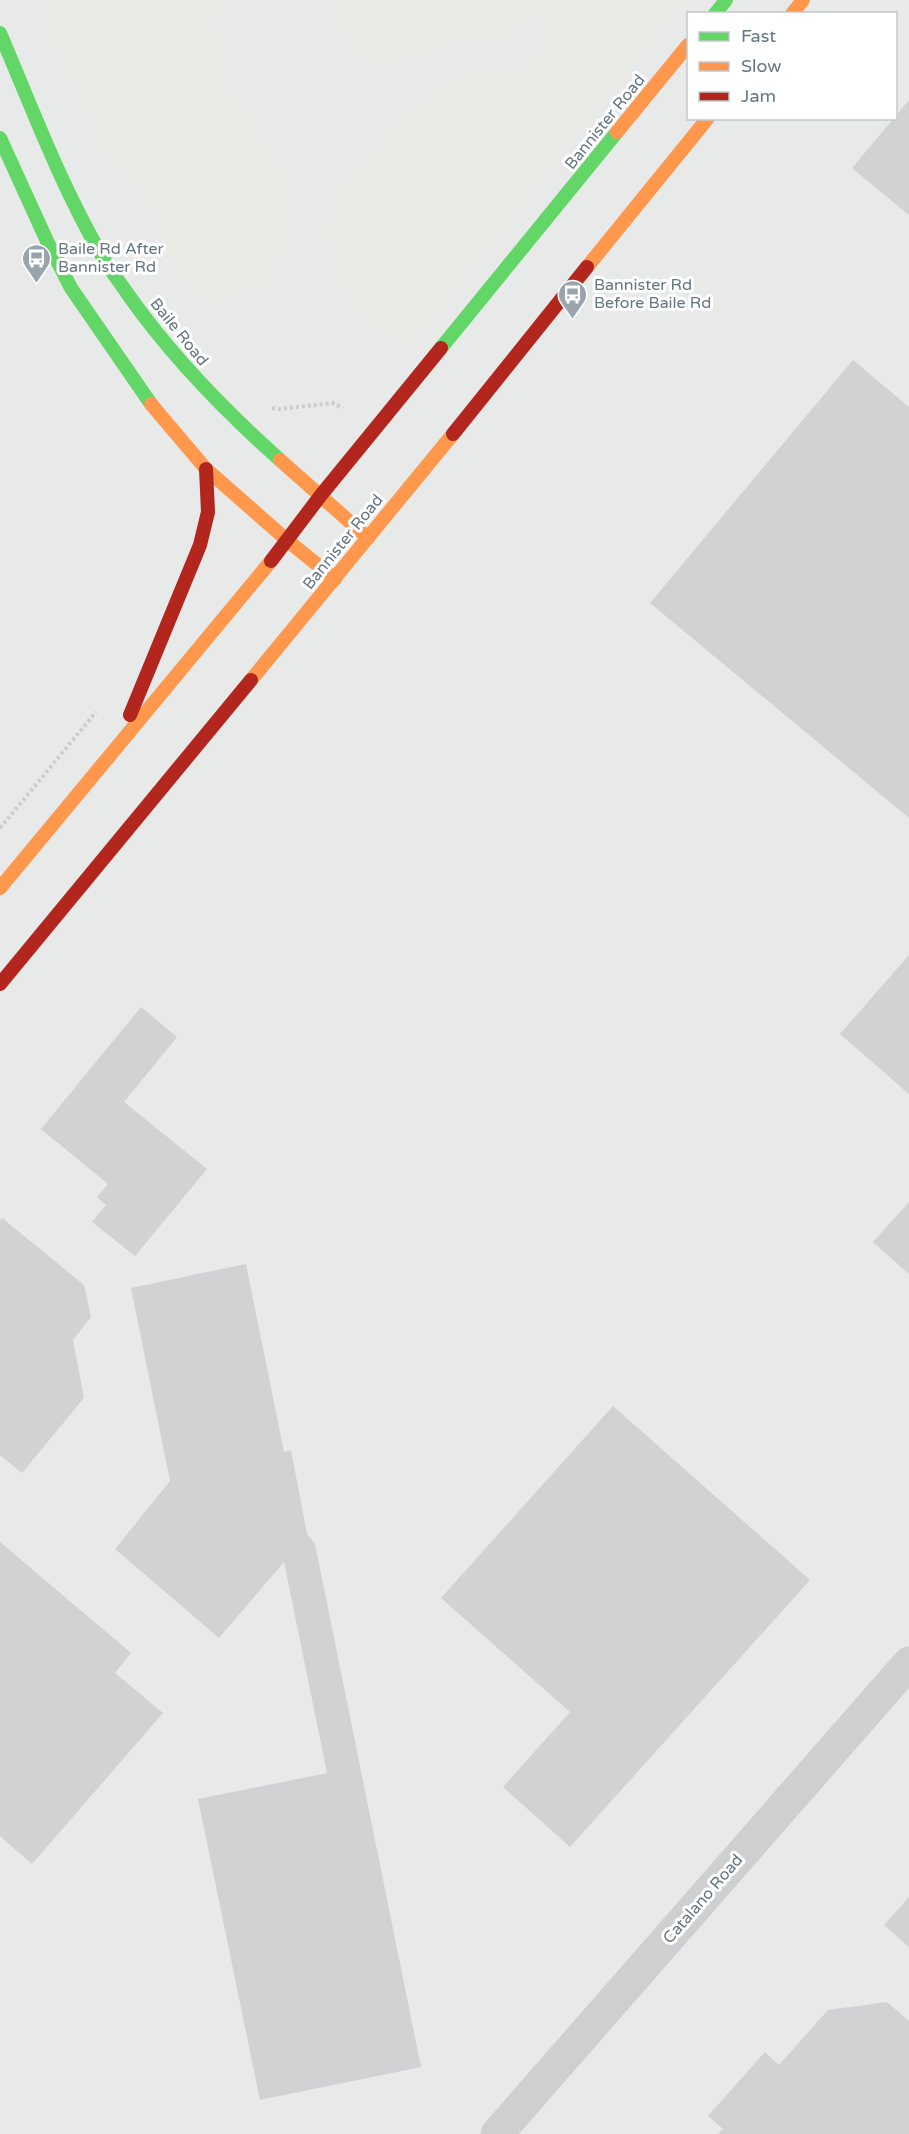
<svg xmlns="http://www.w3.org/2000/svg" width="909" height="2134" viewBox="0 0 909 2134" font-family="'Varela Round',sans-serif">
	<rect width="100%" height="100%" fill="#f9f9f9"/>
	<!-- built -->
	<path fill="#e8e9e9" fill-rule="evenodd" d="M0 0H909V2134H0ZM688 14H896V118H688Z"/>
	<!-- green -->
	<g fill="#e8ebe6">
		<path d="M38 0H224L213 21 220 72 291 184 286 234 271 285 245 290 209 304 173 274 148 200 100 142Z"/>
		<path d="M339 0H685L411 341 378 331 351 300 332 264 326 228 340 190 367 160 402 114 447 83 486 72 524 69 551 33 532 7 502 37 471 36 389 66 349 54 338 18Z"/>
	</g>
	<!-- building -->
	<g fill="#d0d2d3">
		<path d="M909 100V215L852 168Z"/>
		<path d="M853 360 909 407V818L650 603Z"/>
		<path d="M909 955V1094L840 1034Z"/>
		<path d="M141 1007 177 1037 124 1102 207 1169 135 1256 92 1222 106 1205 97 1197 108 1184 41 1129Z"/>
		<path d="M909 1202V1274L873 1242Z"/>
		<path d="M2 1218 84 1285 91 1317 73 1340 84 1398 22 1473 0 1455V1221Z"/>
		<path d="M246 1264 284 1452 291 1450 307 1534 315 1544 421 2067 260 2100 198 1799 327 1773 284 1562 219 1638 115 1549 170 1481 131 1288Z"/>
		<path d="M613 1406 810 1580 570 1847 503 1787 570 1712 441 1598Z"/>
		<path d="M0 1542 131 1653 115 1673 163 1713 32 1864 0 1836Z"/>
		<path d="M909 1897V1947L884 1925Z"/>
		<path d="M887 2002 909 2021V2134H718L723 2129 708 2116 765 2052 779 2065 828 2010Z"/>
	</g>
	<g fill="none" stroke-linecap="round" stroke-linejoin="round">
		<!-- path -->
		<g stroke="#cbcccd" stroke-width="4" stroke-dasharray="3 3" stroke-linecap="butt">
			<path d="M272 408 279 409 333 403 343 408"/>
			<path d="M0 828 96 712"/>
		</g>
		<!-- street -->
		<path stroke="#cecfd0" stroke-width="33" d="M497 2134 909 1663"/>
		<!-- fast -->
		<g stroke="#63d668" stroke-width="14">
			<path d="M715 14 726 0"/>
			<path d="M0 33C32 108 61 186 102 256 109 269 119 281 127 293 171 356 224 410 280 460"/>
			<path d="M0 138 47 241 71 288 151 404"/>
			<path d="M441 348 617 132"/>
		</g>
		<!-- slow -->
		<g stroke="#ff974d" stroke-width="14">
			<path d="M792 14 803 0"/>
			<path d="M617 132 688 45"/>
			<path d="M587 267 708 118"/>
			<path d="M151 404 206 469 288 541 335 579"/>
			<path d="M280 460 368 538"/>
			<path d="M251 680 453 434"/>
			<path d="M0 888 271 561"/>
		</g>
		<!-- jam -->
		<g stroke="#b3261e" stroke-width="14">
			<path d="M453 434 587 267"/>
			<path d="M271 561 321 495 441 348"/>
			<path d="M130 715 200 545 208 512 206 469"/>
			<path d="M0 984 251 680"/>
		</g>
	</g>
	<!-- icons -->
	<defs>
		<symbol id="bus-pin" viewBox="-11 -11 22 30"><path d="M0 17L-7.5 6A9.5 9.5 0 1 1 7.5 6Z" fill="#99a4ac" stroke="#fff"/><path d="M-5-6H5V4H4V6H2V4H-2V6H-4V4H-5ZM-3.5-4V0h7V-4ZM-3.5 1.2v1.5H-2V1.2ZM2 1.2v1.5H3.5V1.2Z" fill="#fff"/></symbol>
	</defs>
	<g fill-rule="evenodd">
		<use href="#bus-pin" x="20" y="242" width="33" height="45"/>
		<use href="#bus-pin" x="556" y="278" width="33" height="45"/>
	</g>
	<g text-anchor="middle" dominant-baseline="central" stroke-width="6" stroke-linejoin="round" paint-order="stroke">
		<!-- street labels -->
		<g font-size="16" fill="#657683" stroke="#fff">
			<text transform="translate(605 122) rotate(-51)">Bannister Road</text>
			<text transform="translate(179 332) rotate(51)">Baile Road</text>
			<text transform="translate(343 542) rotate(-51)">Bannister Road</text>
			<text transform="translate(703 1899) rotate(-49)">Catalano Road</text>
		</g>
		<!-- poi labels -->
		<g font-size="16" fill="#657683" stroke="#fff" text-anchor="start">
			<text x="58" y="249">Baile Rd After<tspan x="58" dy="18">Bannister Rd</tspan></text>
			<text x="594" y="285">Bannister Rd<tspan x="594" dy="18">Before Baile Rd</tspan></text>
		</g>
	</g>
	<!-- legend -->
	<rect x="687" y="12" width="210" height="108" fill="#ffffff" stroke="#c1c8cd" stroke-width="1.5"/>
	<rect x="699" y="32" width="30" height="9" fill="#63d668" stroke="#c1c8cd" stroke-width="1.5"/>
	<text x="741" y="42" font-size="18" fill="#657683">Fast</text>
	<rect x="699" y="62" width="30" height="9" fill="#ff974d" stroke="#c1c8cd" stroke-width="1.5"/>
	<text x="741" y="72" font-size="18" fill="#657683">Slow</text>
	<rect x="699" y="92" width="30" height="9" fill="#b3261e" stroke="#c1c8cd" stroke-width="1.5"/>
	<text x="741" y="102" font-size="18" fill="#657683">Jam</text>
</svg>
